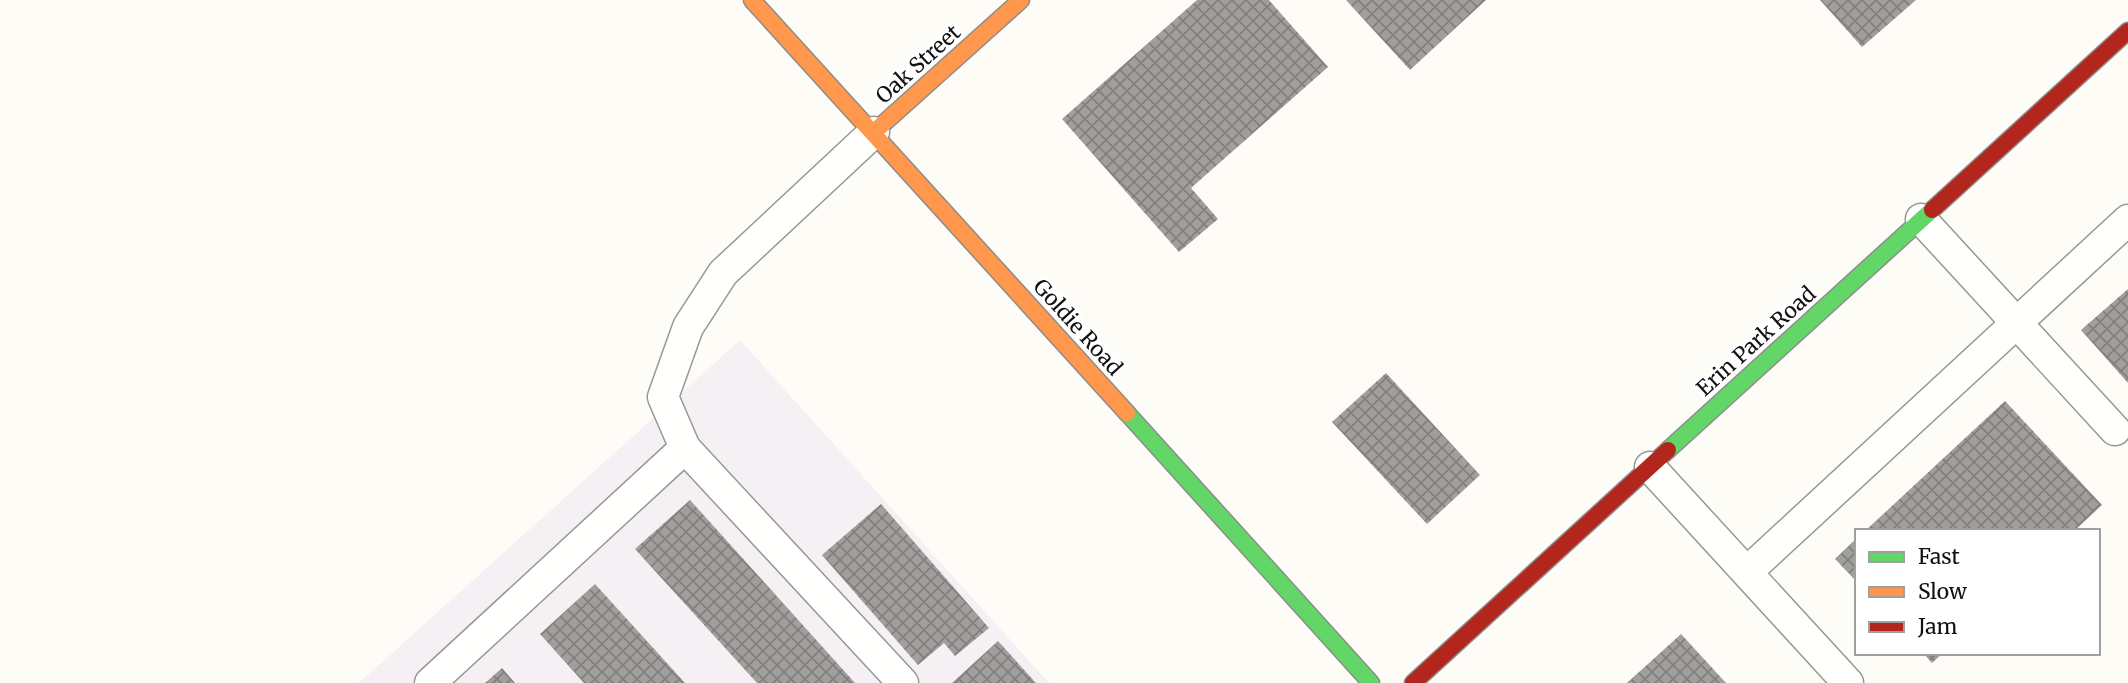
<svg xmlns="http://www.w3.org/2000/svg" width="2128" height="683" viewBox="0 0 2128 683" font-family="Merriweather,serif">
	<defs>
		<pattern id="building-cross-hatch" width="8" height="8" patternUnits="userSpaceOnUse" patternTransform="scale(1.75)"><rect width="8" height="8" fill="#a19f9c"/><path d="M0 0l8 8M0 8l8-8" fill="none" stroke="#82807e"/></pattern>
	</defs>
	<rect width="100%" height="100%" fill="#fdfcf7"/>
	<!-- industrial -->
	<path fill="#f5f0f3" d="M740 340 1049 683H359Z"/>
	<!-- building -->
	<g fill="url(#building-cross-hatch)">
		<path d="M1197 0H1269L1328 67 1191 188 1218 219 1179 252 1062 119Z"/>
		<path d="M1346 0H1486L1410 70Z"/>
		<path d="M1820 0H1916L1862 47Z"/>
		<path d="M2128 289V383L2081 330Z"/>
		<path d="M1386 373 1480 475 1427 524 1332 422Z"/>
		<path d="M2005 401 2102 505 2074 531H1865Z"/>
		<path d="M690 500 855 683H757L635 549Z"/>
		<path d="M881 504 989 628 955 656 944 643 918 665 822 555Z"/>
		<path d="M1857 538V582L1835 559Z"/>
		<path d="M595 584 685 683H584L540 634Z"/>
		<path d="M1681 634 1726 683H1627Z"/>
		<path d="M998 641 1036 683H952Z"/>
		<path d="M1923 653H1943L1932 663Z"/>
		<path d="M502 668 515 683H485Z"/>
	</g>
	<g fill="none" stroke-linecap="round" stroke-linejoin="round">
		<defs>
			<g id="lane">
				<path d="M874 132 723 273 688 327 663 397 685 448 903 683"/>
				<path d="M1921 219 2115 430"/>
				<path d="M1650 467 1848 683"/>
				<path d="M1747 572 2128 220"/>
				<path d="M430 683 685 448"/>
			</g>
			<g id="fast">
				<path d="M1127 413 1371 683"/>
				<path d="M1668 450 1932 210"/>
			</g>
			<g id="slow">
				<path d="M752 0 1127 413"/>
				<path d="M874 132 1021 0"/>
			</g>
			<g id="jam">
				<path d="M1932 210 2128 31"/>
				<path d="M1413 683 1668 450"/>
			</g>
		</defs>
		<!-- lane casing -->
		<use href="#lane" stroke="#979795" stroke-width="33"/>
		<!-- fast casing -->
		<use href="#fast" stroke="#8e8d8b" stroke-width="19"/>
		<!-- slow casing -->
		<use href="#slow" stroke="#8e8d8b" stroke-width="19"/>
		<!-- jam casing -->
		<use href="#jam" stroke="#8e8d8b" stroke-width="19"/>
		<!-- lane -->
		<use href="#lane" stroke="#fffffe" stroke-width="30"/>
		<!-- fast -->
		<use href="#fast" stroke="#63d668" stroke-width="16"/>
		<!-- slow -->
		<use href="#slow" stroke="#ff974d" stroke-width="16"/>
		<!-- jam -->
		<use href="#jam" stroke="#b3261e" stroke-width="16"/>
	</g>
	<g text-anchor="middle" dominant-baseline="central" stroke-width="7" stroke-linejoin="round" paint-order="stroke">
		<!-- street labels -->
		<g font-size="21" fill="#111" stroke="#fff">
			<text transform="translate(918 64) rotate(-42)">Oak Street</text>
			<text transform="translate(1078 327) rotate(48)">Goldie Road</text>
			<text transform="translate(1756 341) rotate(-42)">Erin Park Road</text>
		</g>
	</g>
	<!-- legend -->
	<rect x="1855" y="529" width="245" height="126" fill="#ffffff" stroke="#a0a0a0" stroke-width="2"/>
	<rect x="1869" y="552" width="35" height="10" fill="#63d668" stroke="#a0a0a0" stroke-width="2"/>
	<text x="1918" y="564" font-size="21" fill="#111111">Fast</text>
	<rect x="1869" y="587" width="35" height="10" fill="#ff974d" stroke="#a0a0a0" stroke-width="2"/>
	<text x="1918" y="599" font-size="21" fill="#111111">Slow</text>
	<rect x="1869" y="622" width="35" height="10" fill="#b3261e" stroke="#a0a0a0" stroke-width="2"/>
	<text x="1918" y="634" font-size="21" fill="#111111">Jam</text>
</svg>
